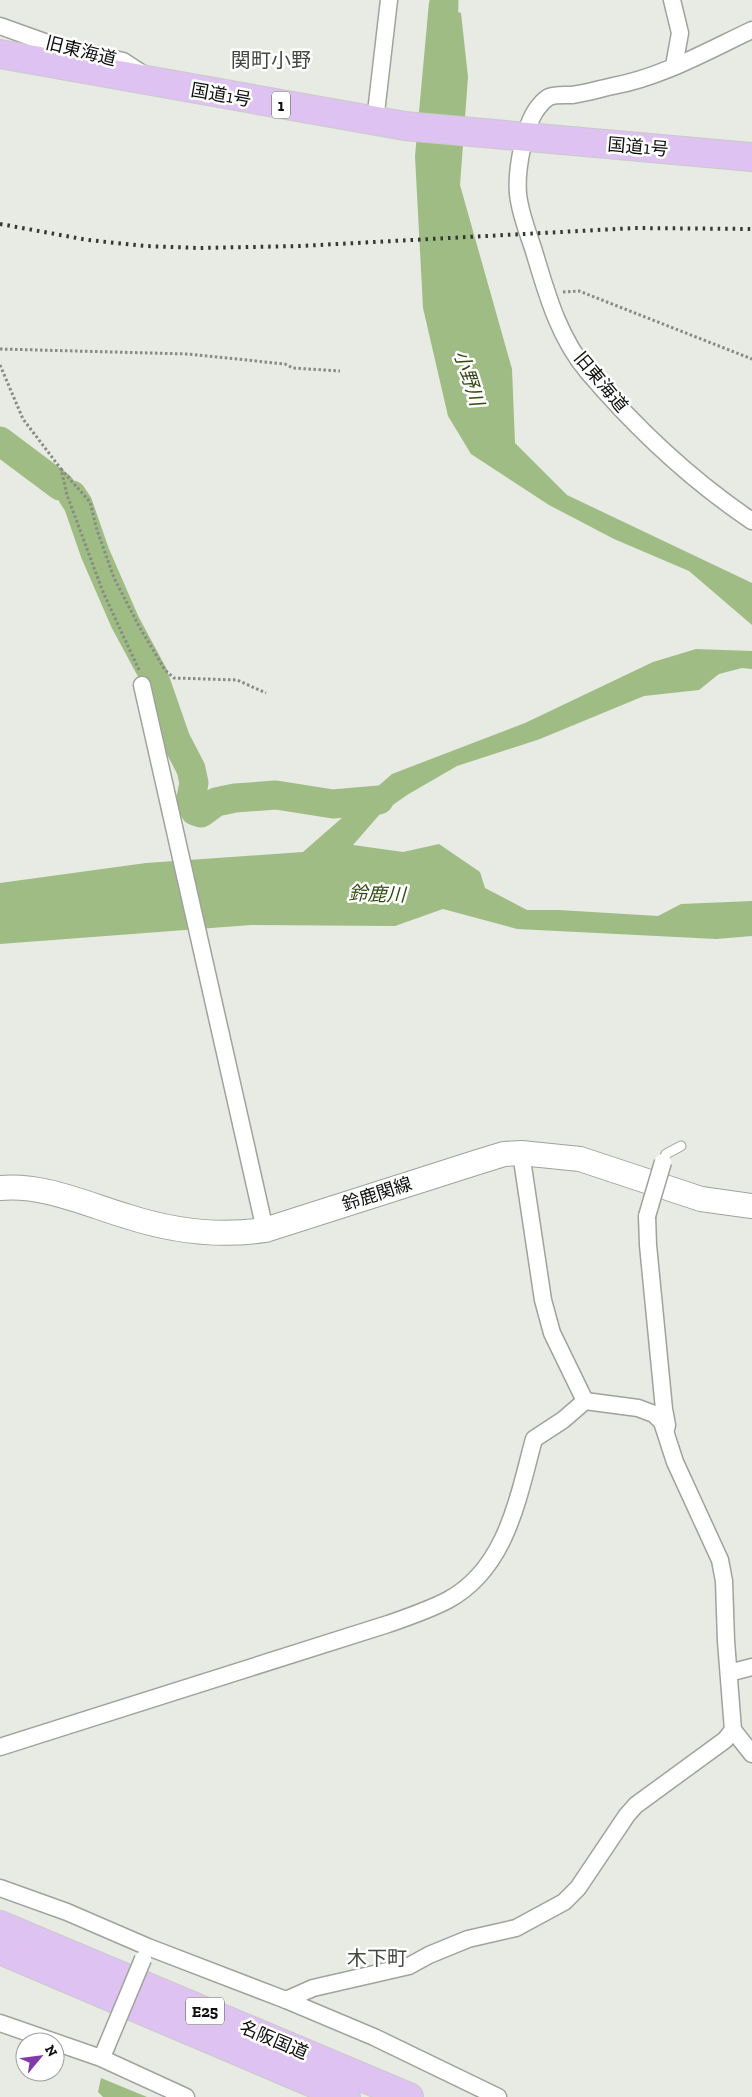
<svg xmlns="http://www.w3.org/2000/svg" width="752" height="2097" viewBox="0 0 752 2097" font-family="'Zilla Slab','Noto Sans JP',serif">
	<rect width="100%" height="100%" fill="#e7ebe3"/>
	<!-- water -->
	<g fill="#9fbc84">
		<path d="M429 2 461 13 468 77 460 185 512 369 515 443 567 495 752 583V625L689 571 614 539 549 505 471 454 448 416 423 308 415 156Z"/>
		<path d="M696 649 752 651V669L742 668 719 674 699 690 644 696 540 739 457 766 407 795 380 814 353 845 403 852 439 844 480 872 485 888 527 910H559L658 916 681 904 752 901V936L716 939 517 929 443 909 395 926 251 925 0 944V883L146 863 303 852 392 774 525 723 653 662Z"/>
		<path d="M101 2078 147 2097H103L98 2092Z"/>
	</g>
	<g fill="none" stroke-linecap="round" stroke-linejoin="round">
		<!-- river -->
		<g stroke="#9fbc84" stroke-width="29">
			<path d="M443 45 444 0"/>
			<path d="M0 441 60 486"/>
			<path d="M72 495 78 504 95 553 125 622 153 674 176 740 191 769 194 783 190 803 195 811 201 813 216 802 235 798 276 795 333 804 379 800"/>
		</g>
		<defs>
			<path id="lane" d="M663 1162 666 1154 681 1146"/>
			<g id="street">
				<path d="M672 0 680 33 674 66"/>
				<path d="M0 26 53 45 123 61 143 74"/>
				<path d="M752 30C707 51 662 77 613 86 599 89 586 93 572 95 565 95 556 94 549 97 547 98 542 102 541 104 524 121 516 171 518 194 520 213 527 230 533 248 546 291 558 337 588 372 635 427 691 480 752 521"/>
				<path d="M375 121 389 0"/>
				<path d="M142 685 265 1230"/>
				<path d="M521 1153 543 1300 552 1333 585 1401"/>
				<path d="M647 1216 648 1245 664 1409 667 1425 666 1429"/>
				<path d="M729 1673 752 1667"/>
				<path d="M0 1747 388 1624C408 1617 429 1610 448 1600 507 1568 518 1497 534 1439L563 1420 585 1401 638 1408 654 1414 662 1422 675 1462 720 1560 724 1581 726 1641 733 1730 752 1754"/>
				<path d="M0 1888 67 1912 148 1947 286 2000 374 2037 498 2097"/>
				<path d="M286 2000 313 1988 409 1966 429 1955 468 1939 516 1928 564 1902 578 1888 627 1815 636 1805 725 1740 733 1730"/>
				<path d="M0 2023 101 2058 186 2097"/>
			</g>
			<path id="secondary" d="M0 1188C43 1184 86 1204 126 1216 172 1231 218 1237 265 1230L478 1162 504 1154 521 1153 580 1159 701 1199 752 1206"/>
			<g id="highway">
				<path d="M0 54 405 126 752 157"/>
				<path d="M0 1925 409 2097"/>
				<path d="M0 1950 346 2097"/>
			</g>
		</defs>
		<!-- lane casing -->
		<use href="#lane" stroke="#9fa39b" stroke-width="11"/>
		<!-- street casing -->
		<use href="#street" stroke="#9fa39b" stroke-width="19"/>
		<!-- secondary casing -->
		<use href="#secondary" stroke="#9fa39b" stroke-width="26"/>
		<!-- highway casing -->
		<use href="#highway" stroke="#cacaca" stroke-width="30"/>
		<!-- path -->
		<g stroke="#878a85" stroke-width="3" stroke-dasharray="2.5 2.5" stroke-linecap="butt">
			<path d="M563 292 579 291 752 359"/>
			<path d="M0 349 188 354 285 364 293 368 340 371"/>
			<path d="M0 365 23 419 61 469 67 495 103 592 140 672"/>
			<path d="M61 469 90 502 97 530 114 578 140 628 165 670 174 678 237 680 266 693"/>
		</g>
		<!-- lane -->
		<use href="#lane" stroke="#fff" stroke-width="9"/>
		<!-- street -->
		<use href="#street" stroke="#fff" stroke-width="16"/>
		<!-- secondary -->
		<use href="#secondary" stroke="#fff" stroke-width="24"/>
		<!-- highway -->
		<use href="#highway" stroke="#dec2f1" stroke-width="28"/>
		<!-- rail -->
		<path stroke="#343733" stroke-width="4" stroke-dasharray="2.5 5" stroke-linecap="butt" d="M0 224 88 240 145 246 199 248 300 246 635 228 752 229"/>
		<defs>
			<g id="street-bridge">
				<path d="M647 1216 663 1162"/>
				<path d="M105 2050 143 1959"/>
			</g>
		</defs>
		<!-- street-bridge casing -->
		<use href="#street-bridge" stroke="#9fa39b" stroke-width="19" stroke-linecap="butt"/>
		<!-- street-bridge -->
		<use href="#street-bridge" stroke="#fff" stroke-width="16"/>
	</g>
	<g text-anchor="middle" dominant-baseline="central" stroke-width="5" stroke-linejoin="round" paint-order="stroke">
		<!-- shield labels -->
		<g fill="#fff" stroke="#565755" stroke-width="1">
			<rect x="272" y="91.5" width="18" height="27" rx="4"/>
			<rect x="186" y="1997.5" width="38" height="27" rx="4"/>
		</g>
		<g font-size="16" font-weight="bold" fill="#0d0f0c">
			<text x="281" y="105">1</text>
			<text x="205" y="2011">E25</text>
		</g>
		<!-- street labels -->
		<g font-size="18" fill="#0d0f0c" stroke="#fff">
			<text transform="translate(81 51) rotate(14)">旧東海道</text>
			<text transform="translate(221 95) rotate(10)">国道1号</text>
			<text transform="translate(638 147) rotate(5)">国道1号</text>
			<text transform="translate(601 382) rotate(50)">旧東海道</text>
			<text transform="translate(377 1194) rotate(-18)">鈴鹿関線</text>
			<text transform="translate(274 2040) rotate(23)">名阪国道</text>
		</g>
		<!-- water labels -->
		<g font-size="19" font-style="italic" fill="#324b10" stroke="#fff">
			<text transform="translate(469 378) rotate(72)">小野川</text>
			<text transform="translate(377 894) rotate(2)">鈴鹿川</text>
		</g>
		<!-- quarter labels -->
		<g font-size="20" fill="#444841" stroke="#fff">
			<text x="271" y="60">関町小野</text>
			<text x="377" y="1958">木下町</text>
		</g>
	</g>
	<!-- north arrow -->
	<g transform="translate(40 2057) rotate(61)"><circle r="24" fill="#ffffff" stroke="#9e9f9e"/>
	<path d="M0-4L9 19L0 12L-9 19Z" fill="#8339aa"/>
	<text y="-8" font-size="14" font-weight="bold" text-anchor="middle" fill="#0d0f0c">N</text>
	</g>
</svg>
